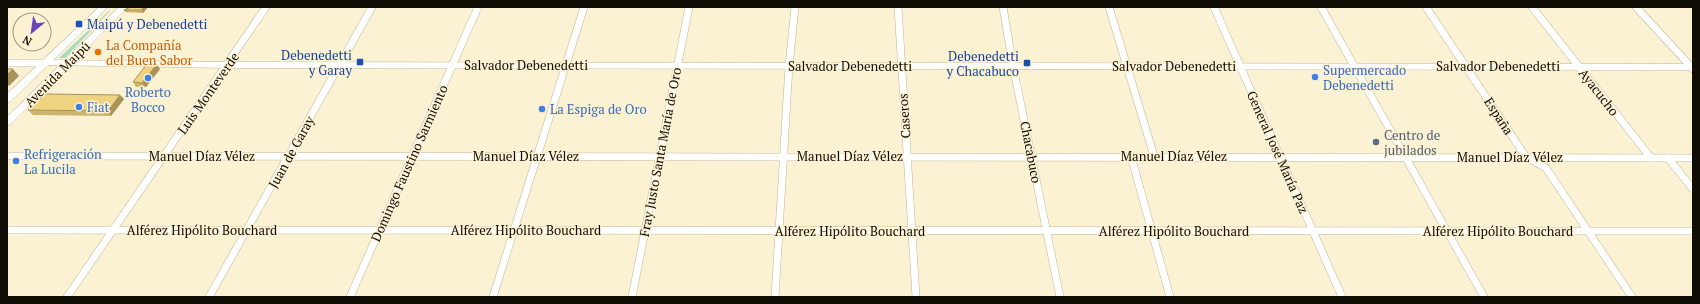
<svg xmlns="http://www.w3.org/2000/svg" width="1700" height="304" viewBox="0 0 1700 304" font-family="'PT Serif',serif">
	<rect width="100%" height="100%" fill="#fbf1d3"/>
	<!-- green -->
	<path fill="#a6dcbc" d="M109 11H110L65 58H59Z"/>
	<g fill="none" stroke-linecap="round" stroke-linejoin="round">
		<defs>
			<g id="minor">
				<path d="M898 7 916 297"/>
				<path d="M1003 7 1013 66 1060 297"/>
				<path d="M1109 7 1154 156"/>
				<path d="M1214 7 1342 297"/>
				<path d="M1321 7 1484 297"/>
				<path d="M1426 7 1526 157 1546 168 1632 297"/>
				<path d="M1532 7 1651 158"/>
				<path d="M1636 7 1693 69"/>
				<path d="M7 63H45"/>
				<path d="M7 156 1693 158"/>
				<path d="M1131 156 1170 297"/>
				<path d="M1668 158 1693 189"/>
				<path d="M7 230 1693 231"/>
				<path d="M67 297 266 7"/>
				<path d="M209 297 372 7"/>
				<path d="M350 297 478 7"/>
				<path d="M493 297 584 7"/>
				<path d="M632 297 689 7"/>
				<path d="M775 297 789 66 795 7"/>
			</g>
			<path id="tertiary" d="M45 60 234 62 1693 64V70L234 68 42 65 41 63Z"/>
			<g id="secondary">
				<path d="M99 7H108L10 102 7 103V94Z"/>
				<path d="M119 7H128L10 125 7 126V117Z"/>
			</g>
		</defs>
		<!-- minor casing -->
		<use href="#minor" stroke="#c1b79a" stroke-width="8"/>
		<!-- tertiary casing -->
		<use href="#tertiary" stroke="#c1b79a" stroke-width="1"/>
		<!-- secondary casing -->
		<use href="#secondary" stroke="#c1b79a" stroke-width="1"/>
		<!-- minor -->
		<use href="#minor" stroke="#fff" stroke-width="7"/>
		<!-- tertiary -->
		<use href="#tertiary" fill="#fff" fill-rule="evenodd"/>
		<!-- secondary -->
		<use href="#secondary" fill="#fff" fill-rule="evenodd"/>
	</g>
	<!-- wall -->
	<g fill="#ceb56e">
		<path d="M148 7 143 13 125 12 124 10Z"/>
		<path d="M160 69 146 87H136L133 82Z"/>
		<path d="M120 95 124 99 111 116 33 115 28 110Z"/>
	</g>
	<!-- shaded-wall -->
	<g fill="#a8945a">
		<path d="M144 7H148L143 13 141 10Z"/>
		<path d="M157 64 160 69 146 87 142 83Z"/>
		<path d="M13 69 19 76 9 86 7 84V75Z"/>
		<path d="M120 95 124 99 111 116 108 111Z"/>
	</g>
	<!-- building -->
	<g fill="#f0d380" stroke="#a8945a">
		<path d="M131 7H144L141 10H124Z"/>
		<path d="M147 64H157L142 83 133 82Z"/>
		<path d="M7 69H13L7 75Z"/>
		<path d="M45 94 120 95 108 111 28 110Z"/>
	</g>
	<!-- markers -->
	<g fill="#1a4fb4" stroke="#fbf1d3" stroke-width="1.5">
		<rect x="75" y="20" width="8" height="8" rx="2"/>
		<rect x="356" y="58" width="8" height="8" rx="2"/>
		<rect x="1023" y="59" width="8" height="8" rx="2"/>
	</g>
	<circle fill="#e8710a" stroke="#fbf1d3" stroke-width="1.5" cx="98" cy="52" r="4"/>
	<g fill="#3f7fe0" stroke="#fbf1d3" stroke-width="1.5">
		<circle cx="1315" cy="77" r="4"/>
		<circle cx="148" cy="78" r="4"/>
		<circle cx="79" cy="107" r="4"/>
		<circle cx="542" cy="109" r="4"/>
		<circle cx="16" cy="161" r="4"/>
	</g>
	<circle fill="#5c6f8a" stroke="#fbf1d3" stroke-width="1.5" cx="1376" cy="142" r="4"/>
	<g text-anchor="middle" dominant-baseline="central" stroke-width="3" stroke-linejoin="round" paint-order="stroke">
		<!-- transit labels -->
		<g font-size="13" fill="#164399" stroke="#fbf1d3" text-anchor="end">
			<text x="87" y="24" text-anchor="start">Maipú y Debenedetti</text>
			<text x="352" y="55">Debenedetti<tspan x="352" dy="15">y Garay</tspan></text>
			<text x="1019" y="56">Debenedetti<tspan x="1019" dy="15">y Chacabuco</tspan></text>
		</g>
		<!-- food labels -->
		<g font-size="13" fill="#c56008" stroke="#fbf1d3" text-anchor="start">
			<text x="106" y="45">La Compañía<tspan x="106" dy="15">del Buen Sabor</tspan></text>
		</g>
		<!-- street labels -->
		<g font-size="13" fill="#100d04" stroke="#fbf1d3">
			<text x="526" y="65">Salvador Debenedetti</text>
			<text x="850" y="66">Salvador Debenedetti</text>
			<text x="1174" y="66">Salvador Debenedetti</text>
			<text x="1498" y="66">Salvador Debenedetti</text>
			<text transform="translate(57 74) rotate(-45)">Avenida Maipú</text>
			<text transform="translate(1599 92) rotate(52)">Ayacucho</text>
			<text transform="translate(208 93) rotate(-55)">Luis Monteverde</text>
			<text transform="translate(904 116) rotate(-94)">Caseros</text>
			<text transform="translate(1499 116) rotate(57)">España</text>
			<text transform="translate(291 152) rotate(-61)">Juan de Garay</text>
			<text transform="translate(660 152) rotate(-79)">Fray Justo Santa María de Oro</text>
			<text transform="translate(1031 152) rotate(79)">Chacabuco</text>
			<text transform="translate(1278 152) rotate(66)">General José María Paz</text>
			<text x="202" y="156">Manuel Díaz Vélez</text>
			<text x="526" y="156">Manuel Díaz Vélez</text>
			<text x="850" y="156">Manuel Díaz Vélez</text>
			<text x="1174" y="156">Manuel Díaz Vélez</text>
			<text x="1510" y="157">Manuel Díaz Vélez</text>
			<text transform="translate(409 163) rotate(-66)">Domingo Faustino Sarmiento</text>
			<text x="202" y="230">Alférez Hipólito Bouchard</text>
			<text x="526" y="230">Alférez Hipólito Bouchard</text>
			<text x="850" y="231">Alférez Hipólito Bouchard</text>
			<text x="1174" y="231">Alférez Hipólito Bouchard</text>
			<text x="1498" y="231">Alférez Hipólito Bouchard</text>
		</g>
		<!-- shop labels -->
		<g font-size="13" fill="#366cbe" stroke="#fbf1d3" text-anchor="start">
			<text x="1323" y="70">Supermercado<tspan x="1323" dy="15">Debenedetti</tspan></text>
			<text x="148" y="92" text-anchor="middle">Roberto<tspan x="148" dy="15">Bocco</tspan></text>
			<text x="87" y="107">Fiat</text>
			<text x="550" y="109">La Espiga de Oro</text>
			<text x="24" y="154">Refrigeración<tspan x="24" dy="15">La Lucila</tspan></text>
		</g>
		<!-- service labels -->
		<g font-size="13" fill="#4e5e75" stroke="#fbf1d3" text-anchor="start">
			<text x="1384" y="135">Centro de<tspan x="1384" dy="15">jubilados</tspan></text>
		</g>
	</g>
	<!-- border -->
	<rect width="1700" height="304" fill="none" stroke="#100d04" stroke-width="16"/>
	<!-- north arrow -->
	<g transform="translate(32 32) rotate(209)"><circle r="19" fill="#fbf1d3" stroke="#9d9680"/>
	<path d="M0-3L7 15L0 10L-7 15Z" fill="#6a42ba"/>
	<text y="-6" font-size="11" font-weight="bold" text-anchor="middle" fill="#100d04">N</text>
	</g>
</svg>
